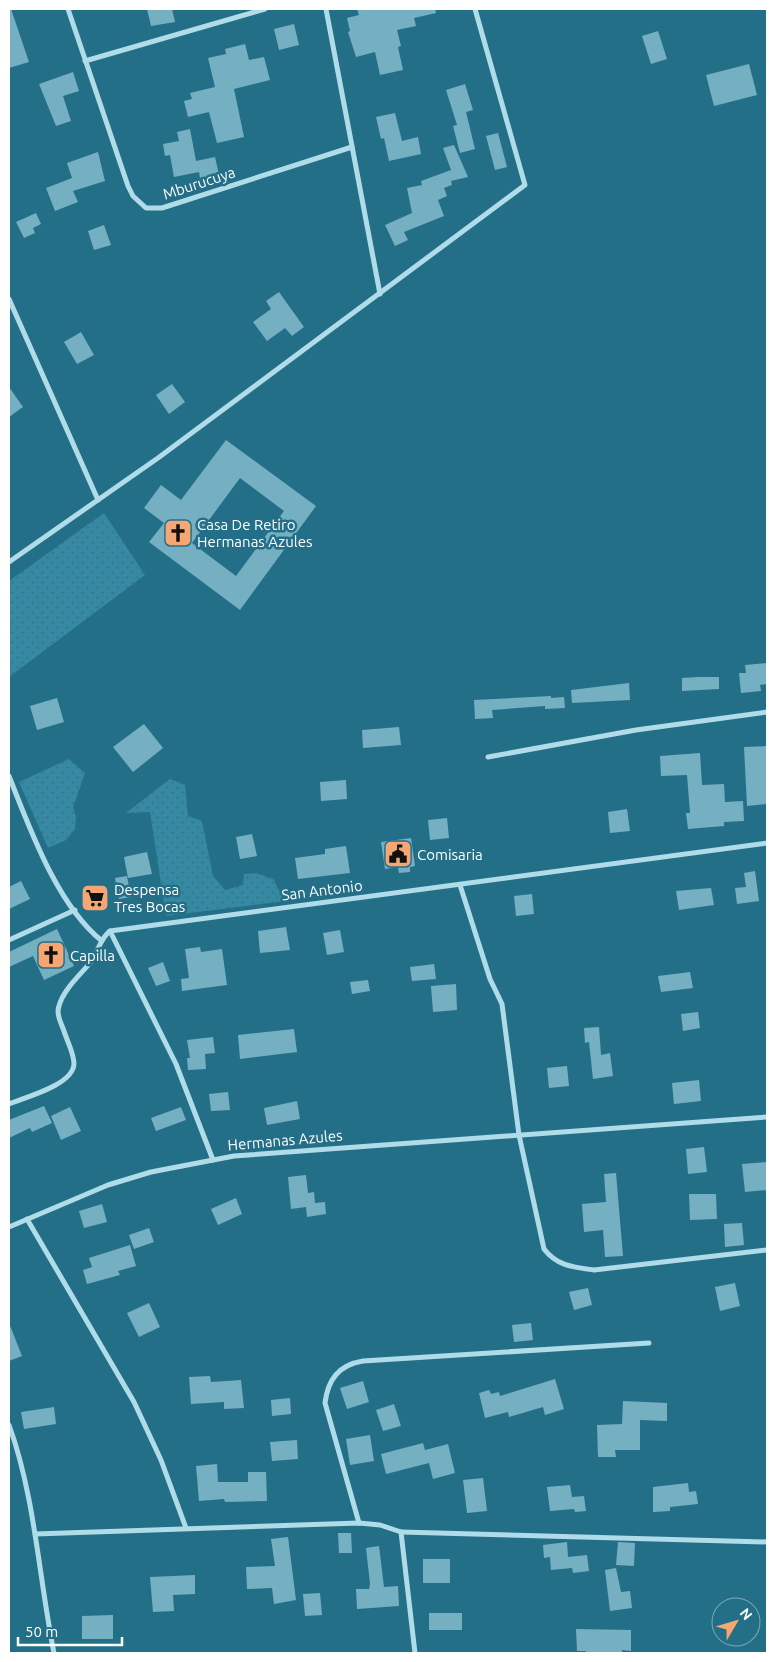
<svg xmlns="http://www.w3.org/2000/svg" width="776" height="1662" viewBox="0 0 776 1662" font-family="Ubuntu,sans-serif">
	<defs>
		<pattern id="grass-dots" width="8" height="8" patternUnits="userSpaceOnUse" patternTransform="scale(1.25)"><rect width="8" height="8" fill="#3589a3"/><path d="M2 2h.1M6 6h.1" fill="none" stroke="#3e7180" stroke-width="1.8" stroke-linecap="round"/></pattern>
	</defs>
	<rect width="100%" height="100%" fill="#246f88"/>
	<!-- grass -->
	<g fill="url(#grass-dots)">
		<path d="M104 513 145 575 9 677V581Z"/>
		<path d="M69 759 85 773 73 807 76 817 75 829 66 840 48 848 19 782Z"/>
		<path d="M170 779 185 785 188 816 202 821 213 876 225 890 243 885 244 874 256 873 273 879 282 895 293 900 166 916 150 812 126 813Z"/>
	</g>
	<!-- building -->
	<g fill="#75afc2" fill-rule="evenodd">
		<path d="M9 9H11L29 62 9 68Z"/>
		<path d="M147 9H172L175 22 151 26Z"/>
		<path d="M357 9H435L436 13 414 18 416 26 397 30 401 46 398 47 403 70 380 75 375 52 356 57 348 32 350 31 347 18 359 15Z"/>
		<path d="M294 24 299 45 279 50 274 29Z"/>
		<path d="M658 31 667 59 651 64 642 36Z"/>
		<path d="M245 44 249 60 264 57 270 80 234 89 244 137 217 143 209 112 188 117 184 101 192 99 190 93 215 87 208 58 226 54 225 49Z"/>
		<path d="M749 64 757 95 714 106 706 75Z"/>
		<path d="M73 72 79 91 63 96 71 121 56 126 39 84Z"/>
		<path d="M465 84 473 110 466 112 475 149 460 153 453 126 457 125 446 90Z"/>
		<path d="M395 113 402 141 418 137 421 154 389 161 384 138 381 139 376 117Z"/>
		<path d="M190 129 196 161 215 157 219 175 200 178 199 172 174 177 170 155 165 156 163 144 179 141 177 132Z"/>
		<path d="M498 133 507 167 495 170 486 136Z"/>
		<path d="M454 145 468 177 451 181 452 185 444 188 447 196 438 200 444 216 404 232 408 240 395 246 385 225 412 213 407 188 422 185 421 181 451 170 443 148Z"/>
		<path d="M98 152 105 181 73 191 78 202 55 211 46 188 72 178 67 163Z"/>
		<path d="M36 213 41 224 33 228 35 233 24 238 16 222Z"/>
		<path d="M104 225 111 245 94 250 88 231Z"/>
		<path d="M279 292 304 327 292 336 285 328 267 341 253 322 271 309 266 301Z"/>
		<path d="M81 332 94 355 77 364 64 342Z"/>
		<path d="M172 384 185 402 169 414 156 395Z"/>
		<path d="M9 387 23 407 9 417Z"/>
		<path d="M226 440 316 506 240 610 149 542 164 523 144 508 161 485 181 500ZM240 478 284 511 236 576 192 543Z"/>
		<path d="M767 663V684L760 685 761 691 741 693 739 673H746L745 665Z"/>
		<path d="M698 677H719V689L682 691V678Z"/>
		<path d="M629 683 630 700 572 703 571 690Z"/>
		<path d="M551 696V698L564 697 565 708 545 709V706L492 710 493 718 475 719 474 700Z"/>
		<path d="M57 698 64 722 37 730 30 706Z"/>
		<path d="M144 724 163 748 133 772 113 747Z"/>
		<path d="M399 727 401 745 363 748 362 730Z"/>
		<path d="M767 746V804L747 806 744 747Z"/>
		<path d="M700 753 702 785 724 784 725 802 743 801 744 821 724 822V826L688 829 686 813H690L687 775 661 776 660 756Z"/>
		<path d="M346 780 347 799 321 801 320 782Z"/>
		<path d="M627 809 630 831 610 833 608 812Z"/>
		<path d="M447 818 449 838 430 840 428 820Z"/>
		<path d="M252 834 257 856 240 859 236 837Z"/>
		<path d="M411 838 415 866 410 867V872L399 873 398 867 385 869 381 842Z"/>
		<path d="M346 846 350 873 298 879 295 858 325 854V849Z"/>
		<path d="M147 852 152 874 128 878 124 857Z"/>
		<path d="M755 871 759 901 737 904 735 888 746 887 744 873Z"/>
		<path d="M127 876 131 897 119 899 115 878Z"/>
		<path d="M21 881 30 899 9 909V887Z"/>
		<path d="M711 888 714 905 679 910 676 891Z"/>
		<path d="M532 894 534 914 516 916 514 896Z"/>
		<path d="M286 927 290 950 260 953 258 931Z"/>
		<path d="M57 929 74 966 44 980 33 956 9 967V952Z"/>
		<path d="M340 930 344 952 327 955 323 933Z"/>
		<path d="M200 947 201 952 222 949 227 985 182 991 181 979 189 978 185 949Z"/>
		<path d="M163 962 170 981 156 986 148 968Z"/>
		<path d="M434 964 436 979 412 981 410 967Z"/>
		<path d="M690 972 693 988 661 992 658 976Z"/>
		<path d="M368 980 370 991 352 994 350 982Z"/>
		<path d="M456 984 457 1010 433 1012 431 986Z"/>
		<path d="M698 1012 700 1028 683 1031 681 1014Z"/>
		<path d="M599 1027 601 1055 610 1053 613 1076 593 1079 589 1042 585 1043 584 1028Z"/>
		<path d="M294 1029 297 1052 240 1059 238 1035Z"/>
		<path d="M213 1037 215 1053 205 1054 206 1069 188 1070 187 1058H190L187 1040Z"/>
		<path d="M567 1066 569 1086 549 1088 547 1068Z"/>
		<path d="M699 1080 701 1101 674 1104 672 1083Z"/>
		<path d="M228 1092 230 1110 211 1111 209 1094Z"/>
		<path d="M297 1101 300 1119 267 1125 264 1108Z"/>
		<path d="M44 1106 52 1123 32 1132 30 1128 9 1138V1120Z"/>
		<path d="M70 1107 81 1131 61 1140 51 1116Z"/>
		<path d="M181 1107 186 1120 156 1131 151 1118Z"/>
		<path d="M704 1147 707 1172 688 1174 686 1149Z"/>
		<path d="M767 1162V1190L745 1192 742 1164Z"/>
		<path d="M616 1173 623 1256 605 1257 603 1230 584 1232 582 1204 606 1202 604 1174Z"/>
		<path d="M306 1175 308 1193 314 1192 315 1203 325 1202 326 1214 307 1217 306 1207 291 1209 288 1177Z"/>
		<path d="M689 1194H716L717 1219 690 1220Z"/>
		<path d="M236 1198 242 1214 218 1225 211 1209Z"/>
		<path d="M102 1204 107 1222 84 1228 79 1211Z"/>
		<path d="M742 1223 744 1245 725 1247 724 1224Z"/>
		<path d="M149 1228 154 1242 134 1249 129 1235Z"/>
		<path d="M130 1245 136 1266 118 1271 120 1275 87 1284 83 1270 92 1267 89 1258Z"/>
		<path d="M735 1283 740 1306 720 1311 715 1287Z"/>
		<path d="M588 1288 592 1305 574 1310 569 1292Z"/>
		<path d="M149 1303 160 1327 139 1337 127 1313Z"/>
		<path d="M9 1323 22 1356 9 1361Z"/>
		<path d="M531 1323 533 1340 514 1342 512 1325Z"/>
		<path d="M210 1376 211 1382 241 1380 244 1408 224 1409V1402L191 1404 189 1377Z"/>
		<path d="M555 1379 564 1409 545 1415 543 1407 509 1417 508 1412 485 1418 479 1393 489 1390 491 1394 499 1392 500 1396Z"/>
		<path d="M363 1381 369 1402 347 1409 340 1388Z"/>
		<path d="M290 1398 291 1414 272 1416 271 1400Z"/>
		<path d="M623 1401 667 1403V1421L640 1420V1450H615L616 1457H598L597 1425 622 1424Z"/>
		<path d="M394 1404 401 1426 383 1431 376 1410Z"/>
		<path d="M54 1407 56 1424 24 1429 21 1412Z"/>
		<path d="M370 1435 374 1461 350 1465 346 1439Z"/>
		<path d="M297 1440 298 1459 272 1461 270 1442Z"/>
		<path d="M423 1443 425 1450 448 1444 455 1473 433 1479 429 1463 386 1474 381 1454Z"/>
		<path d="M217 1464 218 1482H248V1472H266L267 1501 225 1502 224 1499 199 1501 196 1466Z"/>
		<path d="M483 1478 487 1511 467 1513 463 1480Z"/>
		<path d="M688 1483 689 1492 696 1491 698 1504 670 1507V1511L653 1512V1487Z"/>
		<path d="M570 1485 572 1497 584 1496 586 1511 575 1512 574 1509 550 1511 547 1487Z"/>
		<path d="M338 1533H351L352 1553H339Z"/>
		<path d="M288 1537 296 1600 274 1604 272 1588 247 1589 246 1567 275 1566 271 1539Z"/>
		<path d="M567 1542 568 1557 587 1555 589 1571 573 1573 572 1568 551 1570 550 1557 544 1558 543 1545Z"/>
		<path d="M618 1542 635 1543 634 1566 616 1565Z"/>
		<path d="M379 1546 384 1587 398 1586 399 1606 357 1609 356 1589H369L370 1584 366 1548Z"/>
		<rect x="423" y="1559" width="27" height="24"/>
		<path d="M616 1568 621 1592 630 1591 632 1608 610 1611 605 1570Z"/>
		<path d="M195 1575V1594L173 1595 174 1611 153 1612 150 1577Z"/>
		<path d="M320 1593 322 1615 305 1616 303 1594Z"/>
		<rect x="429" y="1613" width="33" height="17"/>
		<path d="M113 1615V1639H82V1616Z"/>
		<path d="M576 1629 631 1630V1651L622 1650V1653H586V1651H577Z"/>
	</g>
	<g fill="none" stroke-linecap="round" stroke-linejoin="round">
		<!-- street -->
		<g stroke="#b0dce9" stroke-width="5">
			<path d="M68 9 128 186 133 196 146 208H162L352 147"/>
			<path d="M326 9 380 294"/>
			<path d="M85 61 265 9"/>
			<path d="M9 299 98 500"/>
			<path d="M9 562 158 458 525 185 475 9"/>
			<path d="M488 757 636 730 767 712"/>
			<path d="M9 776C30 829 57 905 102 941"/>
			<path d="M460 885 490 979 502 1004 519 1135 544 1249C557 1266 573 1267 594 1270L767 1250"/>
			<path d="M110 931 176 1064 213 1160"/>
			<path d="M9 940 75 910"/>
			<path d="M9 1104C26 1097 73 1085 74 1064 74 1053 67 1041 64 1031 61 1023 56 1014 59 1006 63 990 80 975 90 963 98 953 100 938 110 931L767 843"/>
			<path d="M27 1219 134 1402 161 1460 186 1528"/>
			<path d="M9 1227 108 1185 151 1172 234 1156 767 1117"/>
			<path d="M9 1425C35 1496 39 1579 54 1653"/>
			<path d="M359 1523 325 1403C328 1379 339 1365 363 1361L649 1343"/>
			<path d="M401 1532 415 1653"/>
			<path d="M35 1534 359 1523 380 1525 401 1532 767 1542"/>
		</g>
	</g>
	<!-- icons -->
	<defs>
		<symbol id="church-square" viewBox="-11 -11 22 22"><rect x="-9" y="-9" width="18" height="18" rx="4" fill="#f4a673" stroke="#246f88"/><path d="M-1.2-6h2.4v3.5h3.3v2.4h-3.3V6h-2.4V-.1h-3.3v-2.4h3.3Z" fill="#111"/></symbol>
		<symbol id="civic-square" viewBox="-11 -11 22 22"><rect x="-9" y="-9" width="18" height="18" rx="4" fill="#f4a673" stroke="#246f88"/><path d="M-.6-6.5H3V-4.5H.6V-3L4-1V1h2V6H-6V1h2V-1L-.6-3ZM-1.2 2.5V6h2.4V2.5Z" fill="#111"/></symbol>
		<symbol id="supermarket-square" viewBox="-11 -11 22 22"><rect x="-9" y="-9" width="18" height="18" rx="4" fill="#f4a673" stroke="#246f88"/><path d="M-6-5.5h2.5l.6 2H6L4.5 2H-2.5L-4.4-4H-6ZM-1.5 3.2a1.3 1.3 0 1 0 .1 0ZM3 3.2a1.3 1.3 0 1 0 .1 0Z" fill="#111"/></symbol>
	</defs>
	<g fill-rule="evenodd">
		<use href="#church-square" x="162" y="517" width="32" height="32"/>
		<use href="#civic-square" x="382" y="838" width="32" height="32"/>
		<use href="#supermarket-square" x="79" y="882" width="32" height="32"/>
		<use href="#church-square" x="35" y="939" width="32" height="32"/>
	</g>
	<g text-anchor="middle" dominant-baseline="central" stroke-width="5" stroke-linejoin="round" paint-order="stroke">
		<!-- street labels -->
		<g font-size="15" fill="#fff" stroke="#246f88">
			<text transform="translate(199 183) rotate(-18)">Mburucuya</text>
			<text transform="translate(322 890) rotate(-7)">San Antonio</text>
			<text transform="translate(285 1140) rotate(-5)">Hermanas Azules</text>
		</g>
		<!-- poi labels -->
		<g font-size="15" fill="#fff" stroke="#246f88" text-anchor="start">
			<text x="197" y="524">Casa De Retiro<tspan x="197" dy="17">Hermanas Azules</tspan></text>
			<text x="417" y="854">Comisaria</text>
			<text x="114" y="889">Despensa<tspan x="114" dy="17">Tres Bocas</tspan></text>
			<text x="70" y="955">Capilla</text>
		</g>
	</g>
	<!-- border -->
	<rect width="776" height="1662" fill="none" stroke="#ffffff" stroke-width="20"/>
	<!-- north arrow -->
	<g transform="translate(736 1622) rotate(52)"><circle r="24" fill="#246f88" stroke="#7ca9b8"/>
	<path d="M0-4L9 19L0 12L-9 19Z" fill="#f4a673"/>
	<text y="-8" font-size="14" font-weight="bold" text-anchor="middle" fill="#ffffff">N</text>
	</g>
	<!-- scale -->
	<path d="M18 1637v8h104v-8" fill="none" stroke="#ffffff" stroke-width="2.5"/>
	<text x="25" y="1637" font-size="15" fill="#ffffff" stroke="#246f88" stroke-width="4" paint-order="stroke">50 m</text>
</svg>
